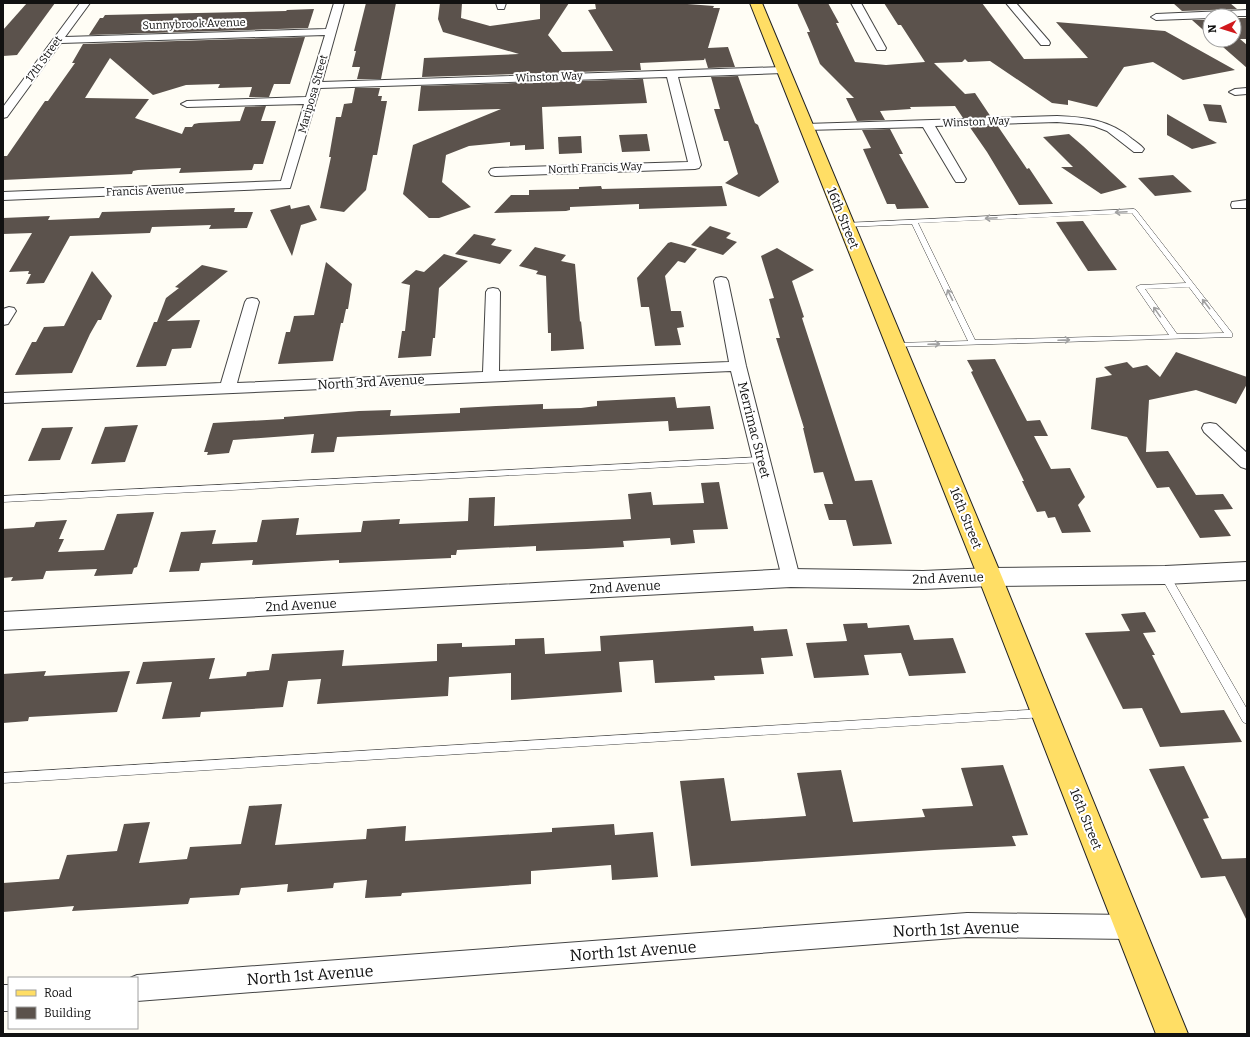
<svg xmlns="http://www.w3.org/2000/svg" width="1250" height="1037" viewBox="0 0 1250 1037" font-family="Bitter,serif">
	<rect width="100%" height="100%" fill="#fffdf5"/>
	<!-- building -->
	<g fill="#5b524c">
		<path d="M27 3H55L17 55 3 56V30Z"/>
		<path d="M366 3H396L381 79H357L360 67H352L356 51H354Z"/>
		<path d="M440 3H462L461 18 490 26 540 19V3H569L548 35 562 52 613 51 588 10 596 9 595 3H674L714 6 713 8H720L708 48 728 47 735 67 708 68 705 58 704 60 640 63 641 70 422 77 424 58 519 54 443 32 438 19Z"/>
		<path d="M797 3H828L839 23H836L855 62 886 65 925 62 901 25H898L884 3H982L1024 59 1088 58 1056 22 1165 31 1235 70 1183 80 1153 62 1124 67 1097 107 1068 100V105L1052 103 990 61 968 62 965 59 962 62 934 63 965 94 975 93 991 117 963 118 955 106 910 107 911 109 880 111 885 120 857 121 846 98H854L820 64 807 32H810Z"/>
		<path d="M1173 3H1230L1237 9 1182 11Z"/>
		<path d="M314 9 308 28 89 35 100 18H103L105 15 286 11 287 10Z"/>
		<path d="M1234 18H1247V39H1240L1247 45V68L1215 40H1234Z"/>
		<path d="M1192 20H1210V36Z"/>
		<path d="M305 37 290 84H274L269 97H249L252 87 218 88 220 84 186 85 153 95 110 58 85 98 149 99 135 118 182 134 185 127H192L194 124 199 123 240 121 245 107 266 106 261 121H276L263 164H254L252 170 179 173 181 168 138 170 133 171 132 174 3 180V156H7L45 101H48L75 63H72L83 44Z"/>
		<path d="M738 76 755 123 758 125 779 182 759 197 725 183 738 174 728 141H724L714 109H720L711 77Z"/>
		<path d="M643 79 647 103 542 107 544 149 525 150V145L510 146V142L469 146 446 155 442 182 471 207 439 218H429L403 194 413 145 501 109 418 111 421 86Z"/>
		<path d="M355 88H380L378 96H382L381 101H387L377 155H373L366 190 344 212 320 208 331 157H329L336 117H341L344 104 352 103Z"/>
		<path d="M1203 104 1221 105 1227 123 1209 121Z"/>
		<path d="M1167 114 1217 143 1192 149 1167 135Z"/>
		<path d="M997 125 1027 169 1029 168 1053 204 1019 205 987 152 969 126Z"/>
		<path d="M890 129 903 154H899L929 208 897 209 895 204H887L863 149 871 148 862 130Z"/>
		<path d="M647 134 650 151 622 152 619 135Z"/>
		<path d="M1069 134 1083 146 1127 187 1101 194 1061 167H1073L1043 137Z"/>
		<path d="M581 136 582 153 559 154 558 137Z"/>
		<path d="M1173 175 1192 192 1155 196 1138 178Z"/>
		<path d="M601 186 602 189 722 186 727 206 639 209V204L570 207V210L566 211 494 213 511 195H529V190L579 189V187Z"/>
		<path d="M290 205 291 209 309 205 317 220 301 225 292 256 270 210Z"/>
		<path d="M235 208 234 212H253L247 228 209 229 211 225 152 227 150 233 70 236 44 283 26 284 31 274H28L29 271 9 272 32 233 3 234V218L50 216 48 220 99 218 102 212Z"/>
		<path d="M1083 221 1117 270 1088 271 1056 222Z"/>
		<path d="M710 226 731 233 726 238 737 242 723 255 691 245Z"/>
		<path d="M474 234 496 239 491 245 512 250 500 264 455 254Z"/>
		<path d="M671 242 697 249 685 263 678 261 665 276 671 311H681L684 327 677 328 681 345 655 346 649 307H641L637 278 668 243Z"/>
		<path d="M535 247 566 255 561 261 575 264 580 322 581 321 584 349 551 351V333H548L546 276 536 274 538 271 519 266Z"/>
		<path d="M777 248 814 270 792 281 804 317 802 318 855 481 872 480 892 544 853 546 846 520H829L824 504H833L823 472 814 473 803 428H804L776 338H780L769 299 774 298 761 256Z"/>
		<path d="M444 254 468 261 439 288 435 338H433L431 356 398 358 402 331H405L410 285 401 283 416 270 424 272Z"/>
		<path d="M326 262 352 284 348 309H346L343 323H341L333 361 278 364 286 332H290L294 316 314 315Z"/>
		<path d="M202 265 228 271 167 321 200 320 191 348 172 349 166 366 136 367 154 322H157L166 298 179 288 175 287Z"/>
		<path d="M92 271 112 296 101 320H98L90 334 72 373 15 375 32 342H36L44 327 64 326Z"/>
		<path d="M1176 352 1247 377V384L1236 404 1196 390 1149 400 1146 452 1168 451 1196 495 1223 494 1233 509 1214 510 1231 536 1200 538 1169 487 1157 488 1127 437 1091 429 1096 378 1112 375 1104 367 1127 362 1133 368 1147 365 1160 377Z"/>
		<path d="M995 359 1027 421 1040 420 1048 436H1034L1051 469 1070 468 1085 497 1078 505 1091 532 1062 533 1055 517 1048 518 1045 511 1037 512 1022 481H1024L971 372 973 371 967 360Z"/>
		<path d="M675 397 677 408 710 406 714 429 669 431 668 421 337 437 334 452 311 453 314 434 233 440 229 453 207 455 208 452H204L213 423 284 419V417L359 411 391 410 390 416 460 413V408L496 406 543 404V409L581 408 597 406V401Z"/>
		<path d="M138 425 125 462 91 464 105 427Z"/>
		<path d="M73 427 60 460 28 461 42 428Z"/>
		<path d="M719 482 728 529 693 530 695 543 671 545 670 538 623 541 624 547 587 549 536 551V546L457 550 456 555H451V558L339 563V560L252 565 253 560 201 563 199 571 169 572 181 532 216 530 212 544 257 542 262 520 299 518 296 535 361 532 363 521 400 519 399 524 468 521 469 498 495 497 494 526 631 519 628 494 651 492 653 505 704 503 701 483Z"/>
		<path d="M154 512 137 567 134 568 132 574 94 576 97 569 46 571 43 579 11 581 13 577 3 578V529L34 527 36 522 67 520 59 539H64L58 552 104 550 117 514Z"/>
		<path d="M1145 612 1156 632 1143 633 1155 655H1152L1181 713 1224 710 1242 742 1160 747 1142 708 1123 709 1085 633 1130 631 1121 614Z"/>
		<path d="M867 623 868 628 909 625 914 640 953 638 966 673 909 676 901 653 864 655 869 675 814 678 806 643 847 641 843 624Z"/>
		<path d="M753 626 754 631 787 629 793 656 761 658 764 674 714 676 715 680 655 683 653 660 619 662 622 692 511 700V673L449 677 448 696 317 704 321 679 288 681 283 707 201 712 200 717 162 719 172 682 136 684 143 662 215 658 209 679 246 676 247 672 269 670 272 654 344 650 342 666 382 664 437 661V644L462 643V647L515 645V639L544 638 545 654 601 651 600 636Z"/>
		<path d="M46 671 44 676 130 671 117 712 29 717 28 721 3 723V674Z"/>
		<path d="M1003 765 1028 835 1012 836 1016 846 934 850 691 866 680 781 724 778 731 821 806 816 797 773 841 770 853 822 925 817 922 809 973 806 961 768Z"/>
		<path d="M1184 766 1209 818 1203 819 1222 859 1247 858V921L1225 876 1201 878 1149 769Z"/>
		<path d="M282 804 275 845 366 839 367 829 406 826 405 841 552 832V828L614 824 615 835 653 832 658 877 612 880 611 865 531 871V884L402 893 401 896 365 898 367 880 334 883 333 888 287 892 288 884 241 888 239 895 190 898 188 904 72 911 74 906 3 912V883L59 879 67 855 117 851 124 824 150 822 139 863 187 859 190 847 241 844 249 806Z"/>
	</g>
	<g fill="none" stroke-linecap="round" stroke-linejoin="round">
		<defs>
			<g id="service">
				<path d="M1134 209 1136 210 1232 333V337L892 347 891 345 895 343 968 341 912 224 846 227 843 225 846 223ZM1132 213 1186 283 1140 285 1136 287 1169 335 975 340 918 223ZM1189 287 1224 333 1177 334 1145 289Z"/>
				<path d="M761 457 765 460 764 462 3 502V496Z"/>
				<path d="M1165 571 1168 572 1247 709V724L1243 722 1160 575 1162 572Z"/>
				<path d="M1044 709 1048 710 1049 713 1048 716 1044 717 3 783V773Z"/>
			</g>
			<g id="minor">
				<path d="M80 3H90L65 37 326 29 334 3H344L322 82 783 67 788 70 783 73 678 77 701 165 699 168 695 169 495 176 491 175 489 172 491 169 495 168 688 162 667 77 320 88 290 188 3 200V192L281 181 304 104 187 107 181 104 187 101 306 97 325 35 61 43 7 117 3 118V107Z"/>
				<path d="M496 3H506L504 9H498Z"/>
				<path d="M851 3H861L886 48 885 50H877Z"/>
				<path d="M1006 3H1016L1049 41 1050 43 1049 45H1041Z"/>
				<path d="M1247 10V16H1210V18L1156 20 1151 17 1156 14Z"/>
				<path d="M1247 88V94L1235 95 1229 92 1235 89Z"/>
				<path d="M1057 116C1085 117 1110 120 1132 139 1136 142 1141 145 1144 149L1142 152H1134L1107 131 1094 126 1081 124 1057 122 935 126 966 179 964 182H956L954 179 923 127 806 130 802 129 800 127 802 125 806 124Z"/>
				<path d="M1247 200V208H1232L1231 205 1232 202Z"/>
				<path d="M721 277 726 278 728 281 746 366 800 578 798 583 791 585 784 583 782 578 731 371 3 403V393L221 383 245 302 247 299 252 298 257 299 259 302 237 383 483 372 486 292 488 289 493 288 498 289 500 292 499 371 729 362 714 281 716 278Z"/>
				<path d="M9 307 14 308 16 311 8 324 3 325V309Z"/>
				<path d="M1210 423 1216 424 1247 453V469L1241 467 1204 432 1202 428 1204 424Z"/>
				<path d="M967 913 1129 915 1138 918 1141 927 1138 936 1129 939 967 937 137 1001V978H130L137 975Z"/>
				<rect x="3" y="985" width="6" height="26"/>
			</g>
			<path id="tertiary" d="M1247 562V580L1165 584 990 586 923 589 791 587 3 630V612L791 569 923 571 990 568 1165 566Z"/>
			<path id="primary" d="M750 3H762L1002 577 1188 1034H1156L978 577Z"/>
		</defs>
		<!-- service casing -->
		<use href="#service" stroke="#444" stroke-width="1"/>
		<!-- minor casing -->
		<use href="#minor" stroke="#444" stroke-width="2"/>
		<!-- tertiary casing -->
		<use href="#tertiary" stroke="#444" stroke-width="2"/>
		<!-- primary casing -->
		<use href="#primary" stroke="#222" stroke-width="2"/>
		<!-- service -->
		<use href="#service" fill="#fff" fill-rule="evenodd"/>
		<!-- minor -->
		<use href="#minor" fill="#fff" fill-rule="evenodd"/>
		<!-- tertiary -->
		<use href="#tertiary" fill="#fff" fill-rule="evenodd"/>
		<!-- primary -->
		<use href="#primary" fill="#ffde65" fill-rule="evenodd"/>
	</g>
	<!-- one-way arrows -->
	<defs><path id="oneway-shaft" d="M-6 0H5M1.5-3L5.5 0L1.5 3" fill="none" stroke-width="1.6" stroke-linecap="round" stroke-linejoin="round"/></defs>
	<g stroke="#a0a0a0">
		<use href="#oneway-shaft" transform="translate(1121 212) rotate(177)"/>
		<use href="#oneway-shaft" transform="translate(991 218) rotate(177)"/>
		<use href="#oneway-shaft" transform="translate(950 295) rotate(-116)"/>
		<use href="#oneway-shaft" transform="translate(1206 304) rotate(-128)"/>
		<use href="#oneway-shaft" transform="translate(1157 312) rotate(-125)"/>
		<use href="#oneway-shaft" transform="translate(1064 340) rotate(-2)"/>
		<use href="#oneway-shaft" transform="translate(934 344) rotate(-2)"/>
	</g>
	<g text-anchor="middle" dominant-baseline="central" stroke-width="4" stroke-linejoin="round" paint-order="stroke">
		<!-- far-street labels -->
		<g font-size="11" fill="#111" stroke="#fff">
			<text transform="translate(194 24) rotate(-2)">Sunnybrook Avenue</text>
			<text transform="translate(44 59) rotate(-54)">17th Street</text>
			<text transform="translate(549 77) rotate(-2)">Winston Way</text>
			<text transform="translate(313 94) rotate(-74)">Mariposa Street</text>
			<text transform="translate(976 122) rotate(-2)">Winston Way</text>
			<text transform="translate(595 168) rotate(-2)">North Francis Way</text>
			<text transform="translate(145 191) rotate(-2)">Francis Avenue</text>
		</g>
		<!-- street labels -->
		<g font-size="13" fill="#111" stroke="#fff">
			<text transform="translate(843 218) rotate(68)">16th Street</text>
			<text transform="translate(371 382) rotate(-3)">North 3rd Avenue</text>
			<text transform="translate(754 430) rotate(76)">Merrimac Street</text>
			<text transform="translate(966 518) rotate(68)">16th Street</text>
			<text transform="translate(948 578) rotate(-2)">2nd Avenue</text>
			<text transform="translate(625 587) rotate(-3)">2nd Avenue</text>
			<text transform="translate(301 605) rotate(-3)">2nd Avenue</text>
			<text transform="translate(1086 819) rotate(68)">16th Street</text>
		</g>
		<!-- near-street labels -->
		<g font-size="16" fill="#111" stroke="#fff">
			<text transform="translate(956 929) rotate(-2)">North 1st Avenue</text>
			<text transform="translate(633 951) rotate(-4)">North 1st Avenue</text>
			<text transform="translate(310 975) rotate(-4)">North 1st Avenue</text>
		</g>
	</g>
	<!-- border -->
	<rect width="1250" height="1037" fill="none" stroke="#111111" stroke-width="8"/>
	<!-- legend -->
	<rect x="8" y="977" width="130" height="52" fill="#ffffff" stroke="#a0a0a0"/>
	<rect x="16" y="990" width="20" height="6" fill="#ffde65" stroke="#a0a0a0"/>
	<text x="44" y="997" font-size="12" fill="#111111">Road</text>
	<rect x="16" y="1007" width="20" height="12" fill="#5b524c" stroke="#a0a0a0"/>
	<text x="44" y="1017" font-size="12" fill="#111111">Building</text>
	<!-- north arrow -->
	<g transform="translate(1222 28) rotate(266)"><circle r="19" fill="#ffffff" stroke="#a0a0a0"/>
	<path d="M0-3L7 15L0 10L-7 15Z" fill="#d1191d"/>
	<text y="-6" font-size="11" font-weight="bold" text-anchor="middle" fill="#111111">N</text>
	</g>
</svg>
